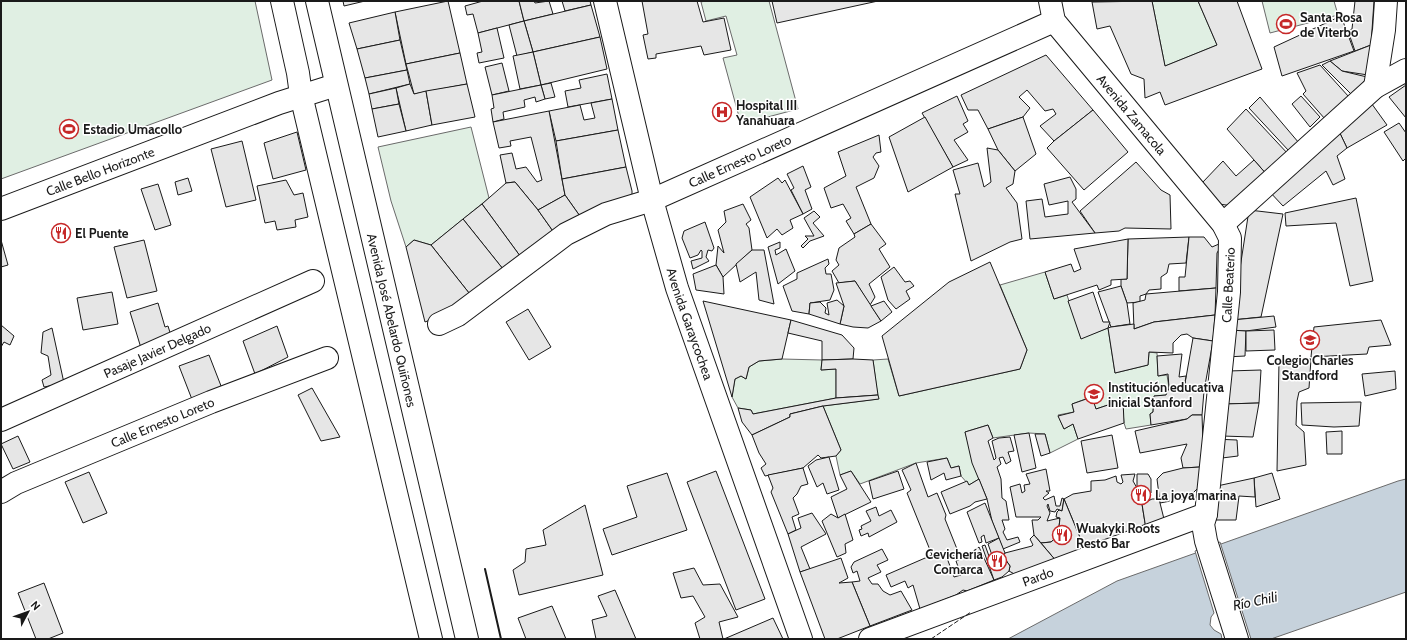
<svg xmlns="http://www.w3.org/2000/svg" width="1407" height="640" viewBox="0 0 1407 640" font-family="Cabin,sans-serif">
	<rect width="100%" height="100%" fill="#fff"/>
	<!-- green -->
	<g fill="#e0efe3" stroke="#6a6a6a">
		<path d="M1 1H255L272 80 1 179Z"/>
		<path d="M705 1H769L798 109 741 124 723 58 737 55 726 16 706 21 701 2Z"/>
		<path d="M1152 1H1198L1217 45 1165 66Z"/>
		<path d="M1262 1H1334L1338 15 1270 33Z"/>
		<path d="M471 127 489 198 431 245 414 240 406 247 391 201 378 147Z"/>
		<path d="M1045 272 1054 299 1067 295 1081 338 1108 328 1115 373 1148 365 1149 352 1157 353 1158 376 1167 375 1169 388 1166 395 1154 396 1153 412 1150 414 1151 425 1126 429 1124 423 1122 400 1096 409 1091 397 1072 404 1074 412 1058 415 1064 429 1073 424 1078 439 1050 453 1045 434 1029 433 993 438 988 425 965 432 979 479 969 485 961 476 959 466 951 468 947 458 916 463 860 484 851 471 840 475 836 456 841 450 823 406 878 399 873 360 888 359 899 396 1020 369 1027 350 1000 285Z"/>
		<path d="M782 359 822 360 821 370 836 369V398L753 414 751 410 738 408 732 397 735 379 741 376 746 379 749 367 759 361Z"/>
	</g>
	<!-- water -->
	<path fill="#c6d2dc" stroke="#6a6a6a" d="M1406 479V592L1271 639H1008L1117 581 1398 481Z"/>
	<!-- pier -->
	<path fill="#fff" stroke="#6a6a6a" d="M1220 542 1251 639H1222L1221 634 1214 630 1210 625 1211 617 1214 613 1195 551Z"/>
	<!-- building -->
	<g fill="#e6e6e6" stroke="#1a1a1a">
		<path d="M343 1H365L344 6Z"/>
		<path d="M448 1 460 53 406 64 395 12Z"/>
		<path d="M483 1H519L524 21 478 33 473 14 467 15 465 6Z"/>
		<path d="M519 1H534L535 3 549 1 553 14 524 21Z"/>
		<path d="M562 1H590L591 5 565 11Z"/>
		<path d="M642 1H697L703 22 724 18 731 50 704 55 701 46 656 54V58L648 59 643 35 648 34Z"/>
		<path d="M772 1H878L777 23Z"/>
		<path d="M1152 1 1165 66 1217 45 1198 1H1237L1262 69 1165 105 1160 92 1145 98 1144 79 1131 74 1110 26 1097 29 1092 2Z"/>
		<path d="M1355 1H1374L1371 45 1355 51 1348 31 1352 29Z"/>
		<path d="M591 5 600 37 533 52 524 21Z"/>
		<path d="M395 12 400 40 357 49 349 23Z"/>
		<path d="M1341 16 1354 51 1282 76 1274 47Z"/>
		<path d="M524 21 533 52 517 56 509 25Z"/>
		<path d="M497 28 504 58 479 63 477 53 482 52 478 33Z"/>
		<path d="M600 37 607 69 541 85 533 52Z"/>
		<path d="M400 40 407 70 365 78 357 49Z"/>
		<path d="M1371 45 1368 75 1342 71 1330 61Z"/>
		<path d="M533 52 541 85 520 89 513 56Z"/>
		<path d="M460 53 467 84 414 94 406 64Z"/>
		<path d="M1046 55 1093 110 1054 141 1040 126 1056 114 1053 109 1045 111 1027 90 1019 97 1030 108 1023 117 988 129 978 110H968L961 95Z"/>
		<path d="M1330 61 1342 71 1367 77 1359 89 1352 95 1322 65Z"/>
		<path d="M502 63 509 91 492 95 485 67Z"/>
		<path d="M1320 65 1349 97 1325 119 1303 94 1306 91 1297 73Z"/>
		<path d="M407 70 410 84 369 94 365 78Z"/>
		<path d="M607 74 612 99 568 107 565 91 581 88 579 80Z"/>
		<path d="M551 83 555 97 545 99 541 85Z"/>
		<path d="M410 84 414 94 426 91 432 125 406 131 396 88Z"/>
		<path d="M467 84 475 117 432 125 426 91Z"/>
		<path d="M541 85 545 99 536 102 535 97 524 100 525 107 503 112 504 119 493 122 491 109 494 108 492 95Z"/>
		<path d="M1406 85V118L1389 97Z"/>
		<path d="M396 88 399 104 372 109 369 94Z"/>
		<path d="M957 96 968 121 963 124 968 132 954 140 968 160 953 167 922 113Z"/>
		<path d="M1301 96 1320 117 1310 127 1292 104Z"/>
		<path d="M1260 97 1299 143 1289 151 1249 108Z"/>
		<path d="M612 99 618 130 556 141 549 111 580 105 584 120 595 118 591 103Z"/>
		<path d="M1369 100 1387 125 1347 148 1337 127Z"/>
		<path d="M399 104 406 131 378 137 372 109Z"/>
		<path d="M1246 109 1289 155 1268 176 1227 129Z"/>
		<path d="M1093 110 1128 152 1084 190 1047 148 1054 141Z"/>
		<path d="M549 111 565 195 538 210 515 182 506 183 500 155 512 153 516 169 526 167 537 182 542 180 531 137 510 141 511 146 499 148 493 122Z"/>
		<path d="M925 117 953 167 908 192 889 137Z"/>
		<path d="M1023 117 1036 154 1015 171 998 150 988 129Z"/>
		<path d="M1399 123 1406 133V158L1403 161 1384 132Z"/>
		<path d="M1337 127 1347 148 1337 156 1345 179 1333 185 1326 171 1283 206 1268 190Z"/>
		<path d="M618 130 626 167 562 179 556 141Z"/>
		<path d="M297 132 306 170 273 179 264 143Z"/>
		<path d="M879 135 881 152 876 153 873 157 879 166 874 178 856 187 871 224 854 234 846 221 851 218 843 204 831 208 824 188 846 176 838 152Z"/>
		<path d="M242 141 256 200 226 207 211 149Z"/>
		<path d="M987 148 998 150 1015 171 1013 184 1006 188 1017 203 1022 239 1010 242 971 261 955 194H960L953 170 978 163 984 187 991 182Z"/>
		<path d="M1254 160 1268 176 1233 206 1219 204 1202 183 1223 161 1236 176Z"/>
		<path d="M1136 162 1161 190 1170 195 1171 229 1125 228 1119 231 1095 233 1080 211Z"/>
		<path d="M803 166 811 187 805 190 812 209 803 214 791 190 794 188 787 174Z"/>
		<path d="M626 167 632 191V195L582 219 565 195 562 179Z"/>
		<path d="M1070 177 1076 189V199L1072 202 1095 233 1030 239 1026 201 1042 199 1045 217 1068 214V201L1049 205 1044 184Z"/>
		<path d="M188 178 192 191 178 195 175 182Z"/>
		<path d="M778 178 782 183 785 180 803 214 790 220 793 228 782 235 777 229 767 238 750 197Z"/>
		<path d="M286 180 294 195 303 193 308 217 295 220 296 227 277 230 275 221 265 223 257 186Z"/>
		<path d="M515 182 538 210 555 234 523 260 482 204 506 183Z"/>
		<path d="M158 184 171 225 155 230 141 189Z"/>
		<path d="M565 195 582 219 555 234 538 210Z"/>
		<path d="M1356 198 1373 281 1350 286 1336 223 1286 226 1285 213Z"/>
		<path d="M482 204 523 260 507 274 463 219Z"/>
		<path d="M743 204 751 220 746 224 749 228 752 250 723 277 716 265 718 246 724 253 718 230 726 222 724 211Z"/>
		<path d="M1249 210 1283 214 1261 317 1232 320Z"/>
		<path d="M814 211 820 217 813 223 824 236 810 241 803 248 801 246 808 239 805 236H814L804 218Z"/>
		<path d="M463 219 507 274 473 298 431 245Z"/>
		<path d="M705 222 714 248 712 251 708 250 706 257 709 261 693 269 691 261 702 258V251L701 250 698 255 690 258 682 238 684 231Z"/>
		<path d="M871 224 886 244 879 249 890 267 869 284 875 297 870 305 855 281 839 283 832 271 839 265 836 260 839 248 855 237 854 234Z"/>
		<path d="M1189 237 1186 263 1169 264 1167 273 1161 277V289L1149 290 1146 294 1140 296V302L1127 303 1121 286V279H1127L1128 239Z"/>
		<path d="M1189 237H1204L1212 247 1219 244 1221 246 1217 253 1216 288 1179 291V277H1185Z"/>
		<path d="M1128 239 1127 279 1111 280V285L1099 290 1097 285 1054 299 1045 272 1071 264 1074 272 1081 269 1074 249Z"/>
		<path d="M1 240 8 265 1 267Z"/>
		<path d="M144 240 157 291 127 298 114 247Z"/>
		<path d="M414 240 431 245 473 298 455 310 425 322 406 247Z"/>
		<path d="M780 242V248L775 250 776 255 786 249 795 271 778 284 768 247Z"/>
		<path d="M752 250H764L774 304 759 300 756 272 740 282 736 264Z"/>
		<path d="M828 259 829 264 825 268 826 274H831L834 290 830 300 810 303 809 314 792 311 783 286 797 279V273Z"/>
		<path d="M990 262 1027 350 1020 369 899 396 882 336 949 282Z"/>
		<path d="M716 265 723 277 724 294 696 290 693 274Z"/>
		<path d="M894 267 905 282 910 281 914 286 906 291 910 299 896 309 888 300 881 277Z"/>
		<path d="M855 281 881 321 868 328 853 327 840 324 844 306 836 283Z"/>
		<path d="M1121 286 1127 303 1130 324 1111 327 1098 292Z"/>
		<path d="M1216 288 1215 315 1154 322 1134 329 1133 303 1145 300 1146 294Z"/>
		<path d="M112 292 118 324 83 330 77 298Z"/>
		<path d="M1093 292 1103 322H1110L1108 328 1081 339 1068 301Z"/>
		<path d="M837 300 844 306 840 324 809 314 810 303 820 302 826 308 825 313 829 315 827 303Z"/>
		<path d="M703 301 791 320 782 359 759 361 749 367 746 379 741 376 735 379 732 397Z"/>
		<path d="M884 301 892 312 881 321 871 306Z"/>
		<path d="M158 303 165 327 168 326 172 339 141 348 130 312Z"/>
		<path d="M528 309 551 347 529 360 506 322Z"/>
		<path d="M1215 315 1213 341 1193 338 1187 334 1181 335 1173 343V353L1149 352 1148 365 1115 373 1108 328 1111 327 1134 324V329L1154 322Z"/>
		<path d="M1274 316 1276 327 1246 331 1230 330 1232 320Z"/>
		<path d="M791 320 842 335 854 348 853 359 822 360V341L788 333Z"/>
		<path d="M1381 320 1391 345 1369 347 1367 354 1311 357 1314 327Z"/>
		<path d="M1 325 14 336 10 345 4 342 1 347Z"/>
		<path d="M277 326 288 357 255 374 243 341Z"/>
		<path d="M52 328 64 383 44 387 42 380 51 375 48 356 41 353 43 332Z"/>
		<path d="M1230 330 1246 331 1245 356 1226 357Z"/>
		<path d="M1274 330 1275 350 1246 351V331Z"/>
		<path d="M1193 338 1213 341 1204 391 1184 389Z"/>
		<path d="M1182 354 1179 377 1186 376 1184 389 1169 388 1168 374 1158 376 1157 356Z"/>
		<path d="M209 355 223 391 193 402 179 366Z"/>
		<path d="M853 359 873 360 878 395 836 398V369L821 370 822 360Z"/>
		<path d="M1311 359 1309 388 1299 392 1297 401 1296 425 1304 432 1306 465 1277 471 1279 361Z"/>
		<path d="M1261 370 1259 403 1224 404 1228 371Z"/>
		<path d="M1395 371 1396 389 1365 396 1362 374Z"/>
		<path d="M312 388 340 437 321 441 298 395Z"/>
		<path d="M1169 388 1204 391 1202 415H1192L1187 419 1151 425 1150 414 1153 412 1154 396 1166 395Z"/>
		<path d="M878 395 879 399 823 406 790 414V417L752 435 742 422 738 408 751 410 753 414 836 398Z"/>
		<path d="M1092 397 1096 409 1123 400 1124 423 1078 439 1073 424 1064 429 1058 416 1074 412 1072 404Z"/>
		<path d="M1361 402 1359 426 1334 427 1302 425 1301 403Z"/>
		<path d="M1259 403 1253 437 1222 436 1224 404Z"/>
		<path d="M823 406 841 450 836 456 821 458 818 455 803 468 765 476 761 468 766 464 759 453 752 435 790 417V414Z"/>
		<path d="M1192 415H1202L1203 443 1200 467 1183 468 1181 458 1187 444 1140 453 1135 431 1187 419Z"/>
		<path d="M988 425 993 438 988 441 994 460 996 458 992 441 999 438 1010 437 1014 451 1008 452 1011 461 1006 464 1003 457 999 458 1001 464 997 467 1001 479 1002 498 1006 501 1009 520H1002L1005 529 1003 532 1007 540 1018 537 1020 542 1003 549 992 521 987 499 972 463 965 432Z"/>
		<path d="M1342 431V454H1327L1326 432Z"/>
		<path d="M1029 433 1036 468 1022 472 1014 435Z"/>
		<path d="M1035 434H1045L1050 453 1041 456Z"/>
		<path d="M1112 435 1118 468 1087 473 1081 441Z"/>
		<path d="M18 436 30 462 13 469 1 444Z"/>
		<path d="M1213 439 1237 440 1238 456 1214 459Z"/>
		<path d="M829 457 839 490 827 494 823 483 817 487 808 466 816 460Z"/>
		<path d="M947 458 951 468 959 466 961 476 946 480 944 473 931 480 927 462Z"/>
		<path d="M916 463 928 497 937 493 946 515 945 519 959 554 947 558 954 577 961 575 956 561 968 556 979 547 994 580 967 591 963 590 956 595 920 609 913 585 908 588 905 581 891 587 886 575 932 555 907 493 911 490 902 470Z"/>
		<path d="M1200 467 1199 487 1185 501 1181 499 1160 503 1157 479 1163 473 1183 468Z"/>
		<path d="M803 468 808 484 801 486 797 494 793 498 799 514 792 517 796 530 788 534 771 492 773 488 768 475Z"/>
		<path d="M1046 469 1050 491H1046L1049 493 1043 498 1045 500 1054 496 1056 506H1060L1062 498 1064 499 1062 511 1057 509 1055 512 1050 511 1048 504 1047 506 1050 513 1047 521 1060 518 1058 536 1051 542 1041 543 1034 535 1032 520H1038L1041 517H1016L1010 487 1020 484 1022 493 1025 491 1024 485 1030 484 1026 474Z"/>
		<path d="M716 471 765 599 736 610 687 482Z"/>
		<path d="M851 471 871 502 838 518 831 497 847 489 840 475Z"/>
		<path d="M898 471 904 489 873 499 869 481Z"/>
		<path d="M89 472 107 513 83 523 65 482Z"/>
		<path d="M667 473 687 530 612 555 603 529 637 517 627 486Z"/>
		<path d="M1272 473 1280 499 1256 507 1254 478Z"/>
		<path d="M1135 474 1133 481 1145 502 1142 504 1146 529 1086 552 1064 499 1073 494 1091 491V481L1105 480 1116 476 1117 482 1121 484 1123 482 1121 475Z"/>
		<path d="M1137 474H1148L1151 479V493L1143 498 1137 489Z"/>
		<path d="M1254 478 1255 497 1239 496 1236 520H1212L1217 486Z"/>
		<path d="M979 479 987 499 975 502 970 506 950 514 941 492 967 481 969 485Z"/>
		<path d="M1064 499 1086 552 1057 562 1041 543 1051 542 1058 536 1060 518 1056 517 1057 512 1059 510 1062 511Z"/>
		<path d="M1152 499H1159L1165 523 1146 529 1142 504Z"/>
		<path d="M985 503 999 538 986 543 984 535 981 537 982 542 979 543 967 512Z"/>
		<path d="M585 505 603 575 519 595 513 570 525 562 526 549 546 545 543 530Z"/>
		<path d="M876 507 879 516 891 510 897 522 869 537 868 533 861 536 859 530 862 529 861 526 871 521 866 511Z"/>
		<path d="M812 513 826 534 801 547 810 569 800 572 788 534 801 528 798 518Z"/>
		<path d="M831 514 838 518 845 514 853 540 845 544 846 553 837 557 822 521Z"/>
		<path d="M1034 535 1057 562 1018 576 1009 571 1010 566 1003 556 1005 553 1032 546 1033 545 1030 539Z"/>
		<path d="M999 538 1005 553 1003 556 1010 566 1009 571 1002 577 994 580 982 546 985 545 990 559 993 558 988 544Z"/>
		<path d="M882 549 888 560 877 565 881 572 868 578 872 584H878L883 591 890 595 901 591 912 610 870 626 852 582 860 581 857 571 853 573 851 567 854 562Z"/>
		<path d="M841 558 848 578 839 583 852 582 870 626 837 639H825L800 572Z"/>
		<path d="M694 568 703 585 720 584 738 617 719 622 723 639H700L695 623 705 617 693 596 681 598 673 573Z"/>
		<path d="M44 583 63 633 48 639H36L18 593Z"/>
		<path d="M615 590 636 639H596L592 620 607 616 598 596Z"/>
		<path d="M552 606 566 639H526L518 618Z"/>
		<path d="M773 618 783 639H724Z"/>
	</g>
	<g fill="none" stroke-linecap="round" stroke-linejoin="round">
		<defs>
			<g id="minor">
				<path id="s1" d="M605 1 652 200 677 288 801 639"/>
				<path id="s2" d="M1050 1 1054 21 1223 224 1230 238 1229 292 1206 514 1203 524 1206 541 1237 639"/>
				<path d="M1375 87 1384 30 1386 1"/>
				<path id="s3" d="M1 209 279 103 336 85"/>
				<path d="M1223 224 1375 87 1406 70"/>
				<path id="s4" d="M439 324 458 315 566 234 606 214 652 200 1054 21"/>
				<path id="s5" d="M1 420 313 281"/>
				<path id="s6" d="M1 492 16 483 211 402 327 358"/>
				<path id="s7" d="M870 639 1206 514"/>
			</g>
			<g id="major">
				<path d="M282 1 298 73 301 95 431 639"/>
				<path id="s8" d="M317 1 467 639"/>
			</g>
		</defs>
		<!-- minor casing -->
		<use href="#minor" stroke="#1a1a1a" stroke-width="24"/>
		<!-- major casing -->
		<use href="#major" stroke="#1a1a1a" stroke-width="24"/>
		<!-- minor -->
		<use href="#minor" stroke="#fff" stroke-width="22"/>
		<!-- major -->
		<use href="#major" stroke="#fff" stroke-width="22"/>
		<!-- fence -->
		<path stroke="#1a1a1a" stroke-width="1" stroke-dasharray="5 2" stroke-linecap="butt" d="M931 639 971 612"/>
		<!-- wall -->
		<path stroke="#1a1a1a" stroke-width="2" d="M485 569 501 639"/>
	</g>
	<!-- icons -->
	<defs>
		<symbol id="stadium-ring" viewBox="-11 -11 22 22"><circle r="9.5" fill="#fff" stroke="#c62828" stroke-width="1.5"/><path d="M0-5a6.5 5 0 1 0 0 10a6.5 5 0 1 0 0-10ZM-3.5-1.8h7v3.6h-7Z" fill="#c62828"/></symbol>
		<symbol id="hospital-ring" viewBox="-11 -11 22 22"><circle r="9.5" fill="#fff" stroke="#c62828" stroke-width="1.5"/><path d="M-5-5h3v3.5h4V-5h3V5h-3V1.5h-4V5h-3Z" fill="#c62828"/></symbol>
		<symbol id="restaurant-ring" viewBox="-11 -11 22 22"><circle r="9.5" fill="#fff" stroke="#c62828" stroke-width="1.5"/><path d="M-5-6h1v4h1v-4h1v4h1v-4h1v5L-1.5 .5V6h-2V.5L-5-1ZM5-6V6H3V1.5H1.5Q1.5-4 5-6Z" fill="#c62828"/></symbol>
		<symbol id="school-ring" viewBox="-11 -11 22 22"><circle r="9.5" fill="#fff" stroke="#c62828" stroke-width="1.5"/><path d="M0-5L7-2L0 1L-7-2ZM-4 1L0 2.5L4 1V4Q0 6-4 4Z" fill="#c62828"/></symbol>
	</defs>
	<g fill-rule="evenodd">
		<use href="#stadium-ring" x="1275" y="13" width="22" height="22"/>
		<use href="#hospital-ring" x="711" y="101" width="22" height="22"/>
		<use href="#stadium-ring" x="58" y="118" width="22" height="22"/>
		<use href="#restaurant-ring" x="50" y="222" width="22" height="22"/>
		<use href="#school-ring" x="1299" y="329" width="22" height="22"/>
		<use href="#school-ring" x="1083" y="383" width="22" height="22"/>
		<use href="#restaurant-ring" x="1130" y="484" width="22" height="22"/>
		<use href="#restaurant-ring" x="1051" y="524" width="22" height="22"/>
		<use href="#restaurant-ring" x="986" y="550" width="22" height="22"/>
	</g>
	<g text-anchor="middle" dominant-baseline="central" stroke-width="3" stroke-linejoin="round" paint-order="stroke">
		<!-- poi labels -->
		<g font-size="13" font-weight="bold" fill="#1a1a1a" stroke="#fff" text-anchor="start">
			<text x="1300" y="17">Santa Rosa<tspan x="1300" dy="15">de Viterbo</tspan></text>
			<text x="736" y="105">Hospital III<tspan x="736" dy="15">Yanahuara</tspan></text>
			<text x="83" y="129">Estadio Umacollo</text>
			<text x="75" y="233">El Puente</text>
			<text x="1310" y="360" text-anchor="middle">Colegio Charles<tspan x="1310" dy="15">Standford</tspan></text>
			<text x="1108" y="387">Institución educativa<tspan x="1108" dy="15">inicial Stanford</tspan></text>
			<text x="1155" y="495">La joya marina</text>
			<text x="1076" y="528">Wuakyki Roots<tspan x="1076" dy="15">Resto Bar</tspan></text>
			<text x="983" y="554" text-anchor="end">Cevichería<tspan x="983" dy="15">Comarca</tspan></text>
		</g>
		<!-- street labels -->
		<g font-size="13" fill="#1a1a1a" stroke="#fff">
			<text stroke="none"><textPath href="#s2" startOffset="142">Avenida Zamacola</textPath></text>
			<text stroke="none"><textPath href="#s4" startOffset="345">Calle Ernesto Loreto</textPath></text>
			<text stroke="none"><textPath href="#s3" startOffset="106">Calle Bello Horizonte</textPath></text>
			<text transform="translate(1228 285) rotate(-87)">Calle Beaterio</text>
			<text stroke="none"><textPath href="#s8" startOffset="328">Avenida José Abelardo Quiñones</textPath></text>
			<text stroke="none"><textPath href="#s1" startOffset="334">Avenida Garaycochea</textPath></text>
			<text stroke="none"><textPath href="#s5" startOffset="171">Pasaje Javier Delgado</textPath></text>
			<text stroke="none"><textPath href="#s6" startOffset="176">Calle Ernesto Loreto</textPath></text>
			<text stroke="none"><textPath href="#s7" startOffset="179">Pardo</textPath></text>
		</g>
		<!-- water labels -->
		<g font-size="14" font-style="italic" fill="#1a1a1a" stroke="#fff">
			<text transform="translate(1255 601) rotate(-12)">Río Chili</text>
		</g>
	</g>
	<!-- border -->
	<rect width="1407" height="640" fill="none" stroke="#1a1a1a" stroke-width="4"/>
	<!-- north arrow -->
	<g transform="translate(28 612) rotate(49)" stroke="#ffffff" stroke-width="3" paint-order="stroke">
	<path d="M0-3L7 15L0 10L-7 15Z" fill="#1a1a1a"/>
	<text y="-6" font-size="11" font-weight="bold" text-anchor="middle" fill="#1a1a1a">N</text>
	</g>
</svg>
